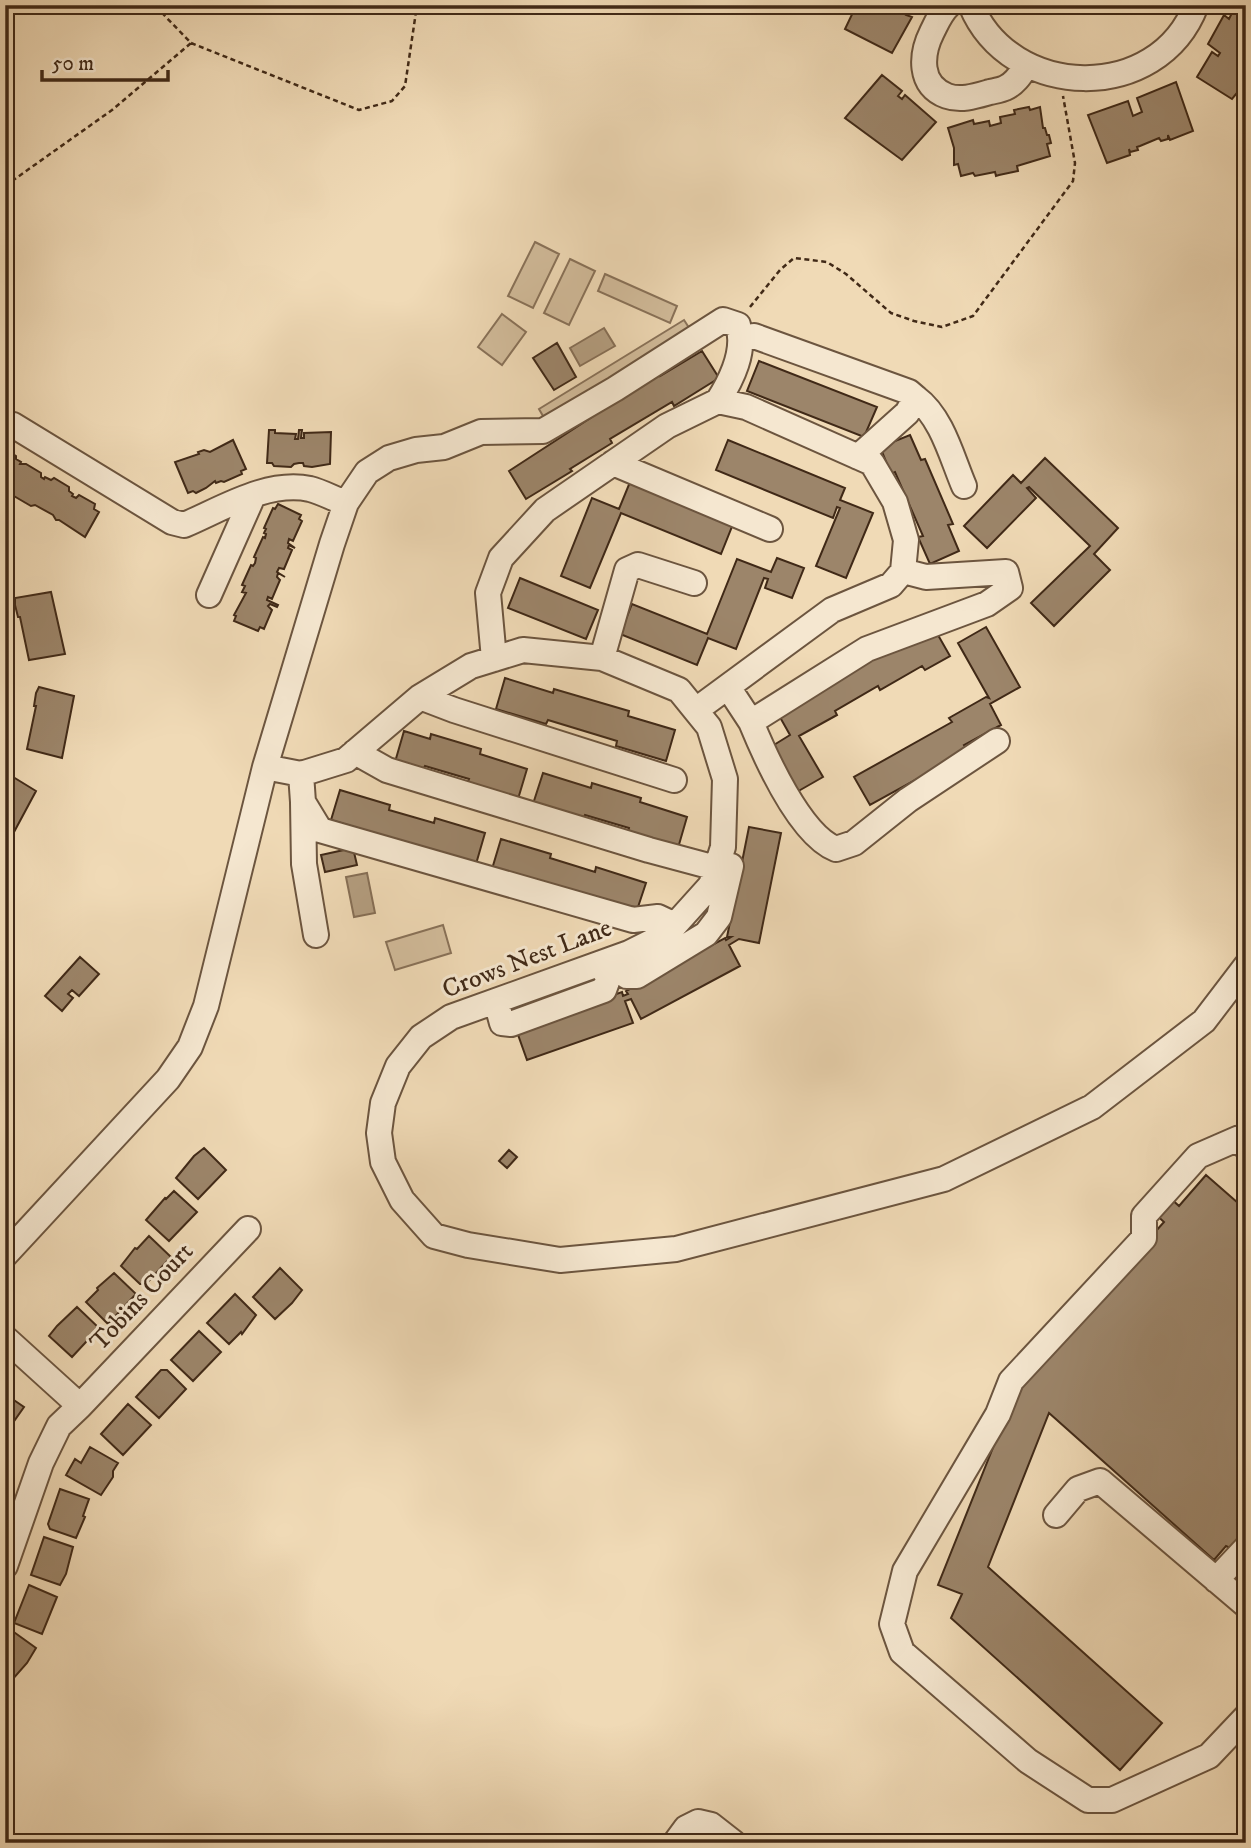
<svg xmlns="http://www.w3.org/2000/svg" width="1251" height="1848" font-family="'IM FELL DW Pica',serif">
	<rect width="100%" height="100%" fill="#f0dab6"/>
	<filter id="stains"><feTurbulence type="fractalNoise" baseFrequency=".00286" numOctaves="4"/><feColorMatrix values="0 0 0 0 .2 0 0 0 0 .09 0 0 0 0 .02 0 0 0 .5 -.17"/></filter>
	<radialGradient id="worn" r=".72"><stop offset=".6" stop-color="#630" stop-opacity="0"/><stop offset="1" stop-color="#630" stop-opacity=".3"/></radialGradient>
	<!-- green -->
	<path fill="#d2bc9b" stroke="#897259" stroke-width="2" d="M535,242L559,254L533,308L508,296Z
		M570,259L595,271L569,325L544,313Z
		M605,274L677,306L670,323L598,291Z
		M502,314L526,332L502,365L478,347Z
		M684,320L693,334L547,423L539,409Z
		M443,925L451,953L395,970L386,942Z"/>
	<!-- water -->
	<path fill="#b49e80" stroke="#866f56" stroke-width="2" d="M604,328L615,346L580,366L570,348Z
		M367,873L375,913L354,917L346,877Z"/>
	<!-- building -->
	<path fill="#9c856a" stroke="#402917" stroke-width="2" d="M859,5H902L909,9L906,15L912,17L892,53L845,29L856,6L858,8Z
		M1231,5H1246V72L1244,73L1246,82L1232,99L1197,77L1212,52L1218,56L1220,53L1208,44L1224,15L1229,19L1231,15L1227,12Z
		M882,75L902,91L898,96L902,99L905,95L936,122L902,160L845,118Z
		M1176,82L1193,131L1170,140L1168,135V139L1161,141L1159,138L1140,146L1137,147L1138,150L1130,152L1129,149L1130,155L1107,163L1088,115L1128,101L1133,116L1142,112L1137,98Z
		M1029,107L1030,110L1040,107L1043,128H1045L1047,135H1049L1051,143L1047,144L1050,156L1017,166L1018,171L999,175L996,176L995,172L975,176L973,173L961,176L958,164L954,165V148L948,128L973,120L974,124L989,121L990,126L1001,123L1000,117L1015,114L1014,110Z
		M557,343L576,377L554,390L533,358Z
		M702,351L719,378L674,406L672,402L610,439L612,443L570,469L572,471L526,499L509,471L592,417L590,413L658,372L660,376Z
		M759,361L877,407L864,437L747,391Z
		M269,430H275V433L296,434L295,439H298L299,430H302L301,438H304V433L331,432L330,464L312,467L304,466L303,463H299L294,464L291,467L274,466L272,463H267Z
		M910,435L921,460L925,459L953,524L948,525L959,551L930,564L918,537L923,536L895,472L891,474L880,447Z
		M233,440L246,469L241,471L242,474L224,482L221,481L216,483L215,481L206,488L196,493L193,491L188,493L175,462L199,454L198,452L204,450L210,452Z
		M728,440L845,488L840,500L873,513L846,578L816,566L840,508L837,507L833,518L716,470Z
		M5,449L16,456V459L21,462L20,464H26L41,473V477L44,479L45,477L51,480L54,478L69,487V491L73,494L72,496L76,498L79,495L95,504L94,509L99,512L85,537L59,520H56L53,515L35,505L31,506L7,492Z
		M1045,458L1118,528L1094,554L1110,570L1054,626L1031,603L1090,546L1029,487L1027,488L1036,498L987,548L964,526L1013,475L1021,483Z
		M630,482L733,524L721,554L621,513L590,588L561,576L592,498L619,509Z
		M278,504L301,515L299,519L302,521L293,541L289,539L288,543L295,548L289,545L288,548L292,550L284,569L279,568L277,572L285,577L278,573L277,577L280,580L272,599L268,597L267,600L278,605L277,607L270,604L268,606L272,610L264,629L260,627L258,631L234,621L236,616L234,615L246,593L242,592L245,586L242,585L251,565L253,566L255,563L256,558L254,557L263,537L265,538L266,534L264,533L266,529L264,528L273,508L275,509Z
		M777,558L804,568L792,598L765,588L768,579L764,578L736,649L708,638L697,665L620,634L632,604L707,634L737,559L771,572Z
		M520,578L598,610L586,639L508,608Z
		M51,592L65,654L29,660L20,617H18L15,605V598Z
		M986,627L1020,687L990,704L1001,725L964,745L968,751L870,805L854,777L952,722L949,718L986,697L989,698L958,643Z
		M934,628L950,656L925,670L922,666L880,690L878,686L835,711L837,715L799,736L823,777L795,793L769,748L790,735L777,712L907,638Z
		M505,678L553,693L554,689L629,711L628,716L675,730L666,761L616,746L617,741L548,720L546,724L496,709Z
		M39,687L74,696L62,758L27,749L36,706H34L36,693Z
		M404,731L430,739L431,734L481,749L480,754L527,769L518,799L467,784L469,779L425,766L423,770L395,762Z
		M5,772L36,791L6,847H5Z
		M543,773L591,788L592,783L641,798L640,802L687,817L678,848L628,833L629,828L585,815L583,819L533,804Z
		M340,790L390,805L389,810L434,823L435,818L485,833L476,864L331,820Z
		M749,827L781,833L759,943L739,939L729,945L740,966L641,1019L631,999L625,1001L633,1023L527,1060L516,1029L622,992L623,996L628,994L626,991L725,938L726,940L731,937H727Z
		M501,839L551,854L550,858L595,872L596,867L646,883L636,913L492,869Z
		M353,848L357,865L325,872L321,855Z
		M80,957L99,974L79,996L72,990L68,994L73,998L62,1011L45,996Z
		M204,1148L226,1170L198,1199L176,1178L194,1156Z
		M509,1150L517,1157L507,1168L499,1161Z
		M1206,1175L1246,1210V1530L1230,1548L1226,1546L1214,1560L1049,1413L988,1567L1162,1723L1120,1770L951,1618L962,1594L938,1585L1018,1385L1164,1222L1153,1212L1168,1196L1179,1206Z
		M174,1191L197,1212L169,1241L146,1220L165,1198L166,1199Z
		M149,1236L171,1257L146,1284H140L121,1266L135,1248L137,1249Z
		M280,1268L302,1290L292,1303L275,1319L253,1297Z
		M114,1273L136,1294L108,1324L86,1302L98,1290L97,1288Z
		M235,1294L256,1315L242,1334L241,1332L229,1344L207,1323Z
		M77,1307L99,1328L72,1357L49,1336L57,1326Z
		M199,1331L221,1352L193,1381L171,1360Z
		M161,1370H167L186,1389L159,1418L136,1397Z
		M5,1394L24,1407L5,1434Z
		M128,1404L151,1425L123,1455L101,1434Z
		M90,1447L118,1463L113,1471V1477L101,1495L66,1475L75,1459L81,1463Z
		M60,1489L89,1499L83,1516L85,1517L76,1538L50,1529L48,1524Z
		M44,1537L73,1547L66,1574L60,1585L31,1575Z
		M29,1585L57,1597L42,1634L14,1623Z
		M11,1630L36,1648L27,1663L12,1680L5,1675V1638Z"/>
	<g fill="none" stroke-linecap="round" stroke-linejoin="round">
		<!-- minor casing -->
		<g stroke="#6c553f" stroke-width="28">
			<path id="minor" d="M949,5C941,12 937,22 932,32C921,54 918,85 947,96C961,101 976,96 990,92C994,91 1001,90 1005,88C1015,84 1021,74 1027,65
				M971,5C1010,100 1158,105 1196,5
				M742,339L754,336L909,392L916,398L907,413L858,457
				M916,398C942,417 952,458 964,486
				M5,424L13,425L172,522L184,525C222,509 267,480 310,489C322,492 334,499 346,503
				M613,463L770,529
				M209,595L253,496
				M602,658L627,570L638,565L694,583
				M494,659L488,593L501,558L545,510L667,426L718,401L746,407L872,463L895,502L906,540L903,571L891,585L832,610L696,710
				M728,687L751,722L867,649L987,604L1010,588L1006,572L926,577L903,571
				M420,697L454,710L674,780
				M751,722C765,756 800,835 836,849L854,843L908,800L997,741
				M355,752L387,770L649,850L716,868
				M265,767L301,774L346,760L420,697L471,666L523,650L602,658L679,690L709,727L725,779L723,847L711,885L675,925L665,935L629,953L451,1017L421,1037L398,1066L383,1103L379,1133L383,1162L402,1200L434,1236L468,1245L560,1260L676,1249L944,1179L1092,1107L1204,1021L1246,966
				M301,774L303,802L320,830L633,920L658,917L675,925
				M303,803L304,864L316,935
				M619,957L627,976H637L706,934L719,917L731,866
				M496,1001L502,1023L511,1024L604,990L608,979L602,963
				M1246,1147L1237,1139L1198,1156L1144,1216V1238L1011,1381L998,1414L905,1571L892,1624L902,1652L1028,1761L1088,1800H1112L1209,1756L1246,1717
				M5,1255L168,1079L190,1047L206,1006L265,767L332,544L346,503L367,472L389,458L416,450L444,447L481,432L543,431L615,389L723,320L738,325C746,351 732,379 718,401
				M5,1338L80,1406L248,1229
				M1056,1515L1078,1489L1100,1481L1246,1605
				M5,1566L41,1463L59,1426L80,1406
				M1216,1580L1246,1548
				M675,1843L686,1828L698,1822L711,1825L734,1843"/>
		</g>
		<!-- path -->
		<path stroke="#402917" stroke-width="2.5" stroke-dasharray="5 3.5" stroke-linecap="butt" d="M191,43L359,110L392,101L405,86L417,5
			M5,186L112,110L191,43L164,15L160,5
			M750,307L780,270L794,258L827,262L846,274L891,313L914,321L942,327L973,316L1073,181L1075,163L1063,96"/>
		<!-- minor -->
		<use href="#minor" stroke="#f5e7d0" stroke-width="24"/>
	</g>
	<g text-anchor="middle" dominant-baseline="central" stroke-width="6" stroke-linejoin="round" paint-order="stroke">
		<!-- street labels -->
		<g font-size="26" fill="#402917" stroke="#f5e7d0">
			<text transform="translate(527 959) rotate(-21)">Crows Nest Lane</text>
			<text transform="translate(142 1297) rotate(-47)">Tobins Court</text>
		</g>
	</g>
	<!-- margin -->
	<rect width="1251" height="1848" fill="none" stroke="#f0dab6" stroke-width="28"/>
	<rect x="7" y="7" width="1237" height="1834" fill="none" stroke="#402917" stroke-width="3.5"/>
	<rect x="14" y="14" width="1223" height="1820" fill="none" stroke="#402917" stroke-width="2"/>
	<!-- scale -->
	<path d="M42 70v10h126v-10" fill="none" stroke="#402917" stroke-width="3.5"/>
	<text x="52" y="70" font-size="21" fill="#402917" stroke="#f5e7d0" stroke-width="5" paint-order="stroke">50 m</text>
	<rect width="100%" height="100%" filter="url(#stains)"/>
	<rect width="100%" height="100%" fill="url(#worn)"/>
</svg>
